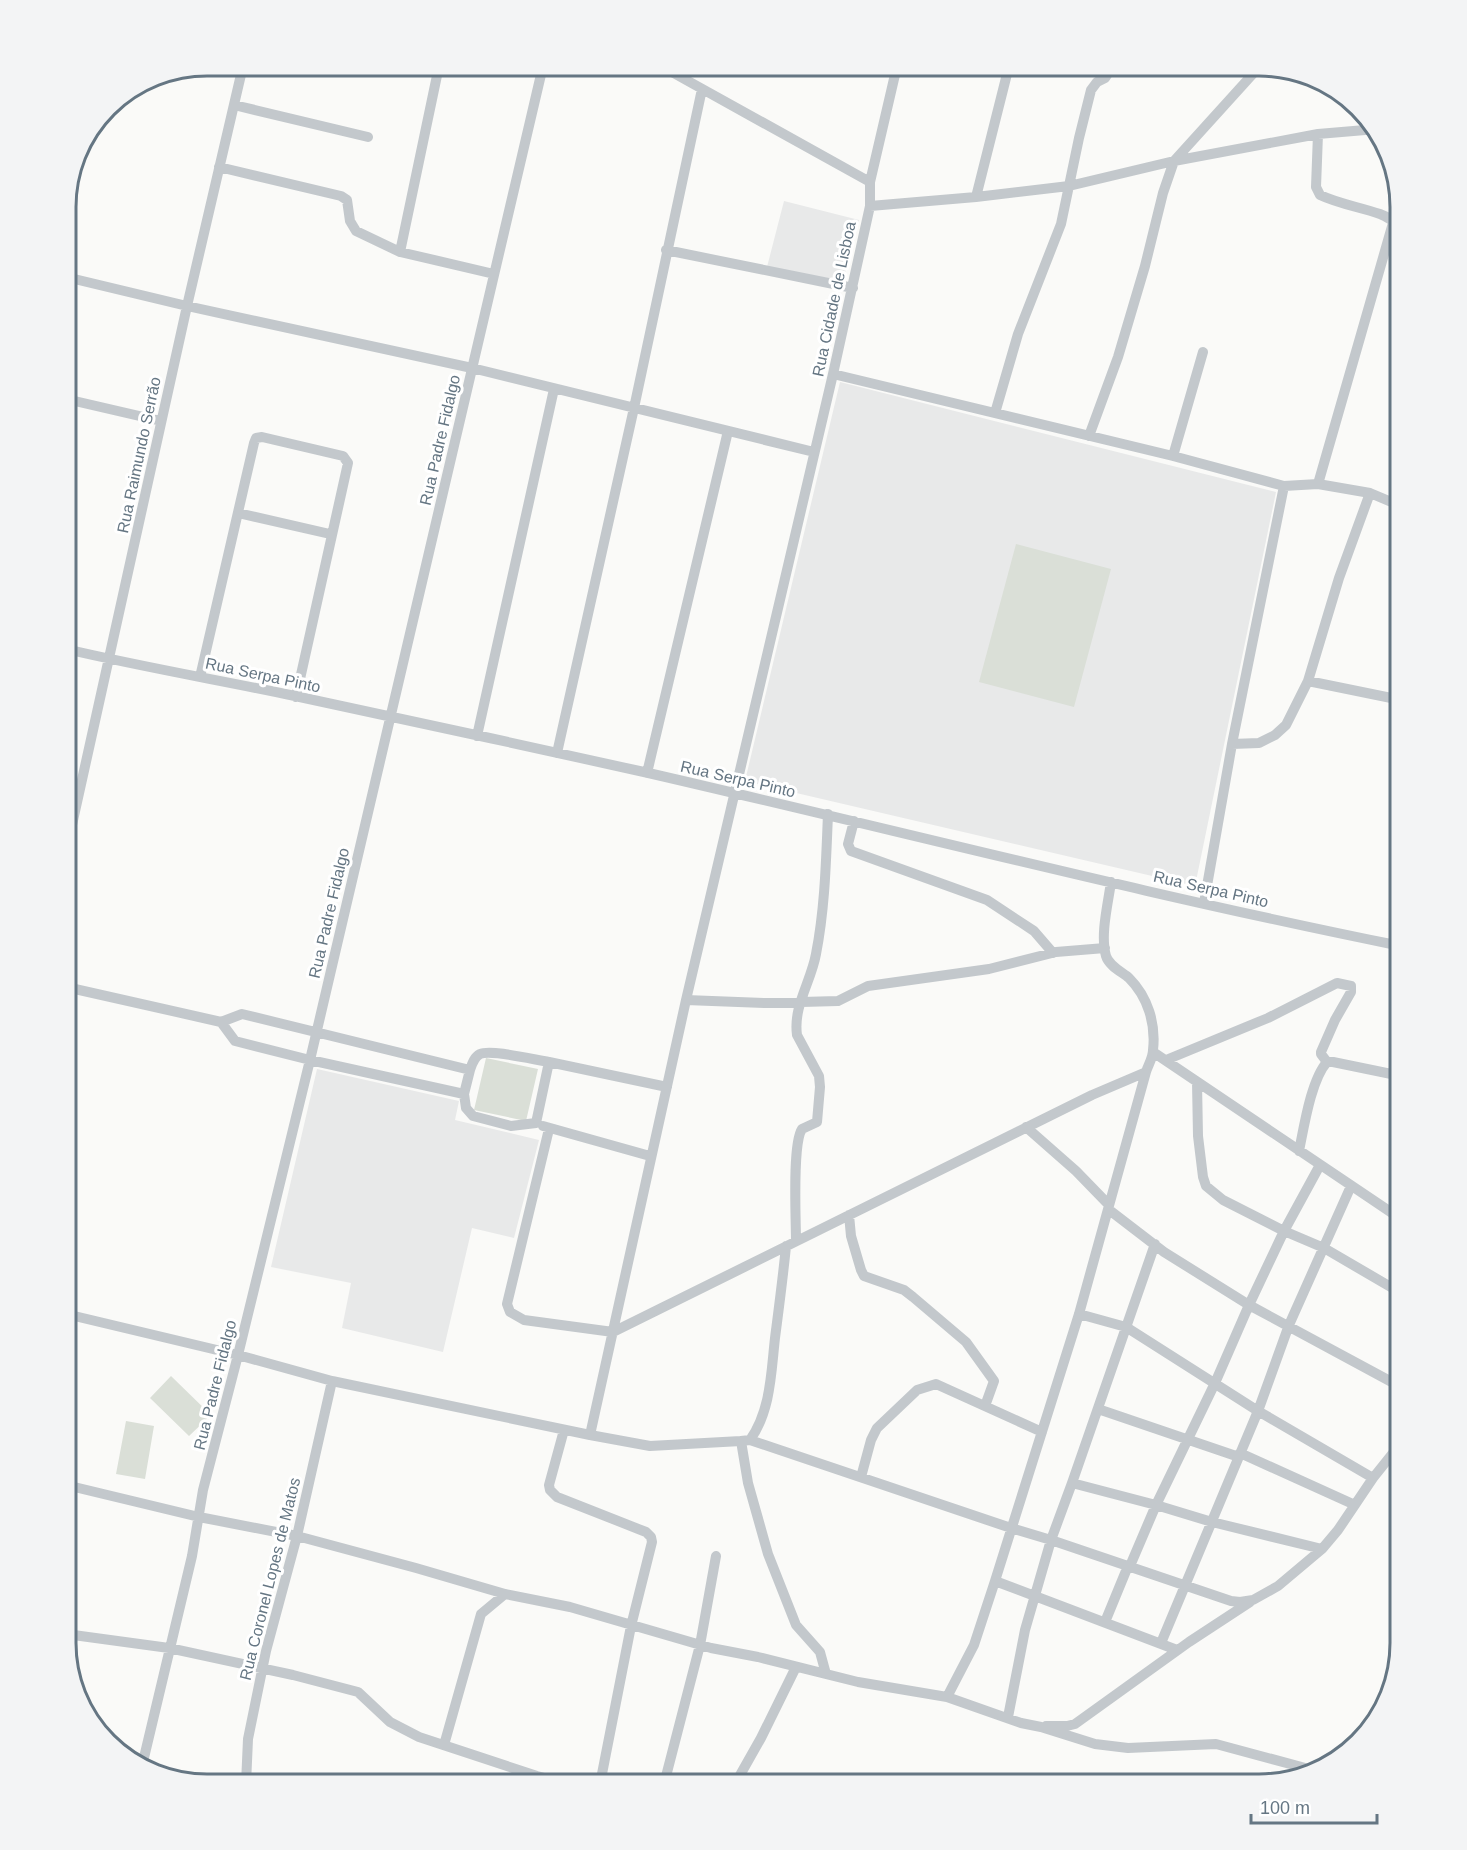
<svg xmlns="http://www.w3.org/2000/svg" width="1467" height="1850" font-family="Helvetica,sans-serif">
	<rect width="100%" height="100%" fill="#fafaf8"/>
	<!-- built -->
	<path fill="#e8e9e9" d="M784,201L859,220L843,281L767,267Z
		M840,382L1276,492L1195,886L745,781Z
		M317,1069L459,1101L455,1120L539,1140L514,1238L472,1228L443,1352L342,1328L351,1283L271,1267Z"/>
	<!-- green -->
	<path fill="#dadfd7" d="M1016,544L1111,569L1074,707L979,682Z
		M486,1058L538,1069L526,1121L474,1110Z
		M171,1376L211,1415L189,1436L150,1398Z
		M126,1421L154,1426L145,1479L116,1474Z"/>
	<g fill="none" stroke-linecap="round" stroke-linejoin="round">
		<!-- minor -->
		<path stroke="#c3c8cc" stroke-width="10" d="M661,66L870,182
			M234,105L368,137
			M1318,134L1316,187L1320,195C1339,204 1360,207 1380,214C1389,217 1392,222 1401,225
			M219,167L341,196L347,200L350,221L356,231L400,252L494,274
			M976,197L1009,66
			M870,206V182L897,66
			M666,250L853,288
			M400,252L439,66
			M66,277L187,306L472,368L814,452
			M833,374L1173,456L1284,486L1318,484L1370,493L1401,506
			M66,399L161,421
			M995,413L1018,334L1061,224L1079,138L1091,90L1097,82L1105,78L1113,66
			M1089,436L1118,357L1145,266L1163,193L1174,161L1260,66
			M1173,456L1203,352
			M1318,484L1393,223
			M238,513L330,534
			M66,649C142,667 219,680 295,696C411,721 528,746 644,772C896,830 1147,895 1401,946
			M200,677L254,443L256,438L262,437L343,456L348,463L296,697
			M1308,681L1401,700
			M477,736L554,389
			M1232,744L1259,743L1275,735L1286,725L1308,681L1339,578L1370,493
			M557,753L634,408L702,89
			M647,773L728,431
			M854,821L848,844L851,851L987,900L1034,931L1053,953
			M66,852L187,306L243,66
			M1204,903L1232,744L1284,486
			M66,987L221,1022
			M686,1000L765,1003L838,1001L868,986L989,969L1056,952L1105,948
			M242,1014L470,1070C472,1064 474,1057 480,1054C491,1049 535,1060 549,1062L536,1123L511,1126L473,1116L466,1108L464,1094L310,1060L235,1041L221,1022Z
			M1153,1052L1401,1219
			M1166,1060L1268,1018L1337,983L1351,986V992L1335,1020L1321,1052V1054L1327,1062
			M549,1062L667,1087
			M1327,1062H1333L1401,1076
			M1197,1082L1198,1136L1203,1177L1206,1186L1223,1200L1284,1231L1324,1248L1401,1293
			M464,1094L470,1070
			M543,1126L650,1156
			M1026,1127L1076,1171L1109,1205
			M549,1129L507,1304L510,1312L524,1320L613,1332L1092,1095L1146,1072
			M1299,1151C1304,1127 1311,1080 1327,1062
			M1108,1209L1164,1252L1249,1305L1401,1387
			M849,1215L851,1236L861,1270L864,1276L904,1290L913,1297L966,1342L994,1381L985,1406
			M796,1241C796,1220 792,1144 802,1129L817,1122L820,1087L819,1076L797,1035C793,1006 811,982 816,954C825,908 826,861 828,814
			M66,1314L238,1355L332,1381L590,1435L650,1446L741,1441L750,1440C771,1410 771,1373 775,1338C779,1307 783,1277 786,1246
			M1079,1314L1126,1327L1258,1411L1373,1478
			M1098,1409L1239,1457
			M564,1430L549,1485L550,1490L557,1497L646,1532L651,1537L652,1542L631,1626L600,1784
			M590,1435L686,1000L833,374L870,206L976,197L1069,186L1174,161L1318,134L1377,129
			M750,1440L1011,1528L1051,1540L1231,1601L1240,1602L1253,1600L1278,1586L1322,1549L1338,1530L1373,1478L1401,1443
			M741,1441L748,1483L768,1554L796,1625L820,1652L826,1674
			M1240,1453L1355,1505
			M861,1477L871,1440L877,1428L917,1390L936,1384L1042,1432
			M1072,1483L1156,1505L1212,1522L1322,1549
			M66,1485L199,1517L297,1536L416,1568L505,1594
			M1130,1566L1156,1505L1215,1383L1249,1305L1284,1231L1320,1165
			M995,1581L1177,1650
			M1105,1622L1128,1566
			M66,1634L169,1648L293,1675L358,1692L390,1722L419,1737L537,1776L566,1784
			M1161,1643L1258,1411L1289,1325L1351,1186
			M947,1697L974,1645L995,1581L1079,1314L1146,1072C1148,1065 1153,1058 1153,1050C1156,1024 1148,997 1129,978C1122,972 1109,966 1106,956C1100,935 1108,904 1111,882
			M1008,1717L1025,1630L1051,1540L1072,1483L1155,1244
			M1046,1726H1067L1075,1724L1189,1642L1250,1602
			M444,1745L481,1614L505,1594L570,1607L711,1648L758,1657L858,1682L947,1697L1021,1723L1041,1727L1095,1744L1128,1748L1216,1744L1309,1769L1322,1765
			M142,1766L192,1556L203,1490L238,1355L310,1060L543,66
			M246,1784L248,1739L266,1651L297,1536L332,1381
			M664,1784L700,1645L716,1556
			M735,1784L761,1738L796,1667"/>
	</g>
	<g text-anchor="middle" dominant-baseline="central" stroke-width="6" stroke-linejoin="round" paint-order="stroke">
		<!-- street labels -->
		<g font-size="16" fill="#657683" stroke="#fff">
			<text transform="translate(834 299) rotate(-78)">Rua Cidade de Lisboa</text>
			<text transform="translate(440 440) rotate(-77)">Rua Padre Fidalgo</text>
			<text transform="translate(139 455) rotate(-78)">Rua Raimundo Serrão</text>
			<text transform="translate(263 675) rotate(12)">Rua Serpa Pinto</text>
			<text transform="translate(738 779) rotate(13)">Rua Serpa Pinto</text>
			<text transform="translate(1211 889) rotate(13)">Rua Serpa Pinto</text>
			<text transform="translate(329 913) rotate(-77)">Rua Padre Fidalgo</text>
			<text transform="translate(215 1385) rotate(-76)">Rua Padre Fidalgo</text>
			<text transform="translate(270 1579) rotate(-76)">Rua Coronel Lopes de Matos</text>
		</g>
	</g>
	<!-- crop -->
	<path d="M0 0H1467V1850H0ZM207 76H1259A131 131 0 0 1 1390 207V1643A131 131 0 0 1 1259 1774H207A131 131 0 0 1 76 1643V207A131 131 0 0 1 207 76Z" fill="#f3f4f5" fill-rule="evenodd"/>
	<path fill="none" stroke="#657683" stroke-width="3" d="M207 76H1259A131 131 0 0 1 1390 207V1643A131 131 0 0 1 1259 1774H207A131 131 0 0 1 76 1643V207A131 131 0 0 1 207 76Z"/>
	<!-- scale -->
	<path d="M1251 1814v9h126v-9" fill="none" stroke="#657683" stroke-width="3"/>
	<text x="1260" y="1814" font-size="18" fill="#657683" stroke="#ffffff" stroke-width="4.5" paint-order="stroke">100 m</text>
</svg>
